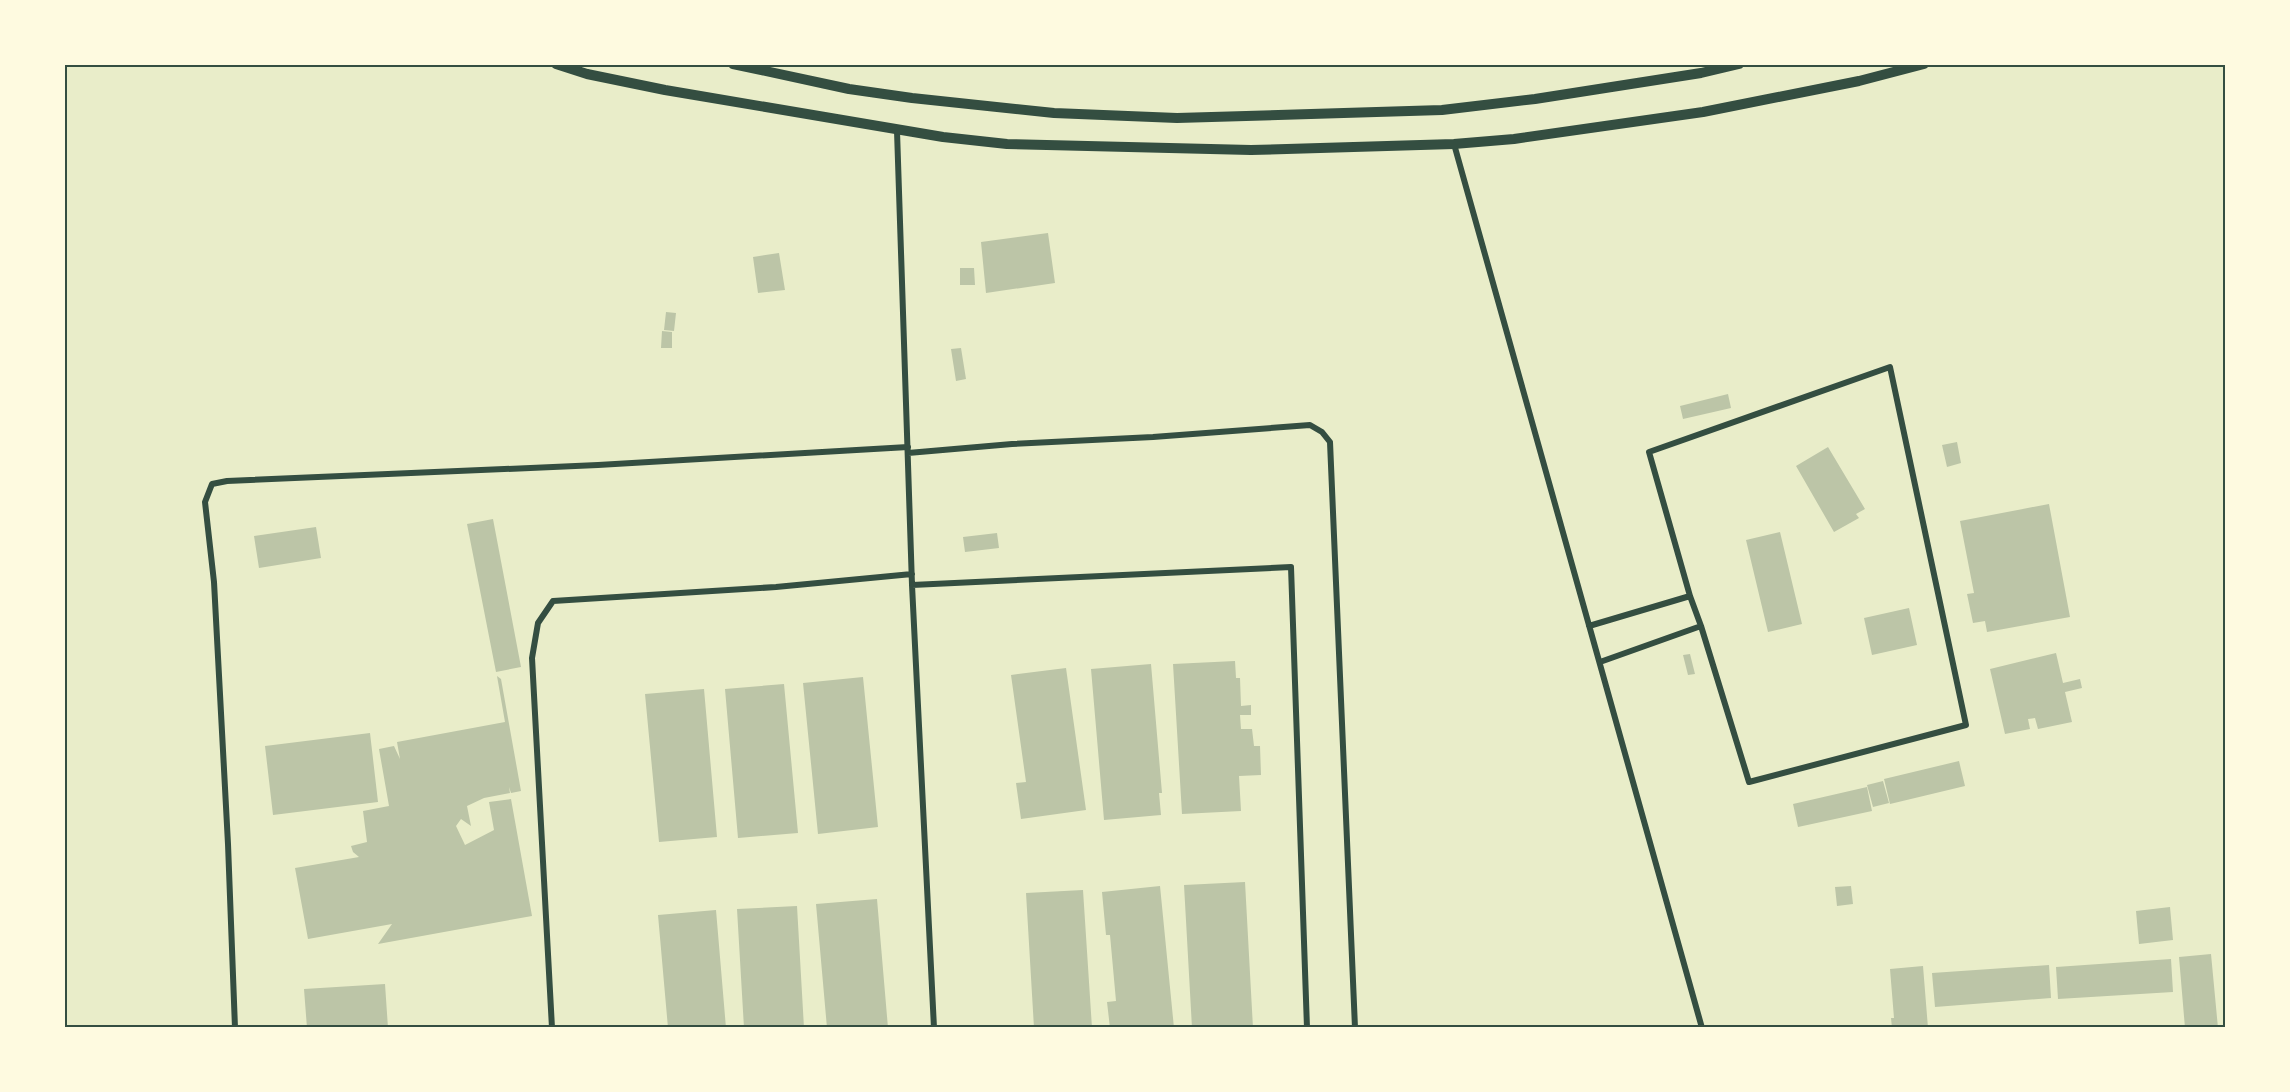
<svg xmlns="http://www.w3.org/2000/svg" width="2290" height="1092" font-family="'PT Serif',serif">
	<rect width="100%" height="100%" fill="#e9edc9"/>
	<!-- building -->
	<path fill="#bcc5a7" d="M1048,233L1055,283L986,293L981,242Z
		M779,253L785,290L758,293L753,257Z
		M960,268H974L975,285H960Z
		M666,312L676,313L674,331L664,330Z
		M662,331L672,332V348H661Z
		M961,348L966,379L956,381L951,349Z
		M1728,394L1731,408L1683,419L1680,406Z
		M1957,442L1961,463L1947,467L1942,445Z
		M1828,447L1865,509L1856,514L1859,518L1834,532L1796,466Z
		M2049,504L2070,617L1987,632L1985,621L1973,623L1967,594L1974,593L1960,521Z
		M493,519L521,667L496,672L467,524Z
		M316,527L321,558L259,568L254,536Z
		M1780,532L1802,624L1768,632L1746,540Z
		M997,533L999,548L965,552L963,537Z
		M1909,608L1917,645L1872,655L1864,618Z
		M2056,653L2063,683L2080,679L2082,688L2065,692L2072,722L2038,729L2035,718L2028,719L2030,729L2005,734L1990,669Z
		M1690,654L1695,674L1688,675L1683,655Z
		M1235,661L1236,678H1240L1241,706L1251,705V715H1240L1241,729H1252L1254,746H1260L1261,775L1239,776L1241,811L1182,814L1173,664Z
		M1151,664L1162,793H1159L1161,815L1104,820L1091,669Z
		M1066,668L1086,810L1021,819L1016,783L1026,782L1011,675Z
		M497,676L501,679L521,791L511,793L509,787L510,793L484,798L467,806L471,826L461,819L456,826L465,845L494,830L489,802L511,799L532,916L378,944L392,924L308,939L295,868L359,857L353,852L351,846L367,842L363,811L389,806L379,749L394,746L400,759L397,742L505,722Z
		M863,677L878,827L818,834L803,683Z
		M784,684L798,833L738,838L725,689Z
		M704,689L717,837L659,842L645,694Z
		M370,733L378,802L273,815L265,746Z
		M1959,761L1965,786L1890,804L1884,779Z
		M1883,781L1889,803L1873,807L1867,785Z
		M1867,787L1872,811L1798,827L1793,804Z
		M1245,882L1253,1028H1192L1184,885Z
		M1160,886L1174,1028H1110L1107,1002L1116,1001L1110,935H1106L1102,892Z
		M1851,886L1853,904L1837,906L1835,887Z
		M1083,890L1092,1028H1034L1026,893Z
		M877,899L888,1028H827L816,904Z
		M797,906L804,1028H744L737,909Z
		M2170,907L2173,940L2139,944L2136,911Z
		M716,910L726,1028H668L658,915Z
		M2211,954L2218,1028H2185L2179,957Z
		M2171,959L2173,992L2058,999L2056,967Z
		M2049,965L2051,998L1935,1007L1932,973Z
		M1923,966L1928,1028H1892L1891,1018H1894L1890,969Z
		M385,984L388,1028H307L304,989Z"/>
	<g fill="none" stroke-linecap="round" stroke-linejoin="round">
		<!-- minor -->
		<path stroke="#344e41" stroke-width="6" d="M1358,64H1359
			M897,131L912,585L934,1028
			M1454,144L1702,1028
			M1890,367L1966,725L1749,782L1701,626L1690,596L1649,452Z
			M908,453L1012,444L1153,437L1310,425L1322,432L1330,442L1355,1028
			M912,585L1291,567L1307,1028
			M1589,626L1690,596
			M1600,662L1701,626
			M235,1028L228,844L214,582L205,502L212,484L227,481L598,465L908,447
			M552,1028L532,658L538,623L553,601L776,587L912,574"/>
		<!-- tertiary -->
		<path stroke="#344e41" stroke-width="10" d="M556,64L587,74L665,90L943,137L1007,144L1251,150L1454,144L1514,139L1703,112L1859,81L1924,64
			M733,64L849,89L912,98L1054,113L1177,118L1442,110L1535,99L1701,73L1739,64"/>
	</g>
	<!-- border -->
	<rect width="2290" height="1092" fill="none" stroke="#fefae0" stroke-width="132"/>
	<rect x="66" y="66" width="2158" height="960" fill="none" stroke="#344e41" stroke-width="2"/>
</svg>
